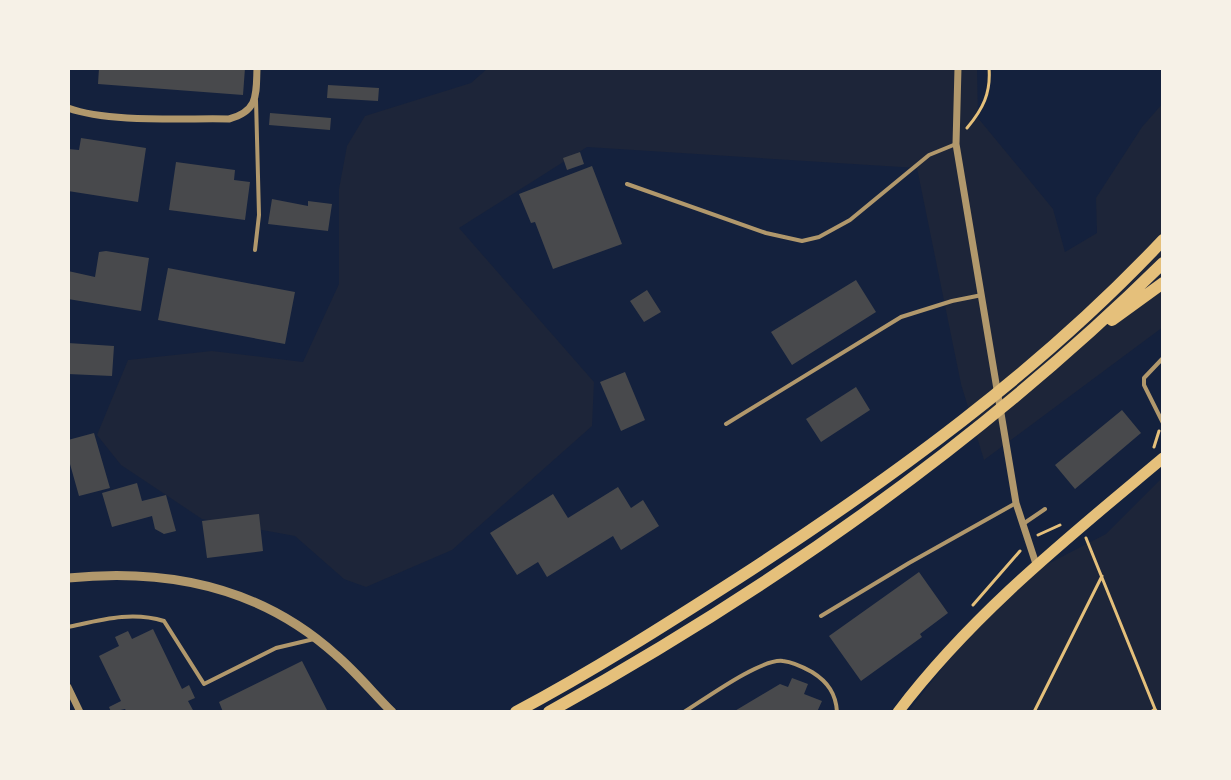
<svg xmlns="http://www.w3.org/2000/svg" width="1231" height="780" font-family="Mulish,sans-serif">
	<rect width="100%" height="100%" fill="#14213d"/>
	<!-- green -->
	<path fill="#1d2539" d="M488,68H977L978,118L1053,209L1065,252L1097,233L1096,198L1142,127L1163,103V327L984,460L961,384L917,168L587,147L459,228L594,382L592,426L452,550L366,587L344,579L295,536L202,519L121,465L97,435L128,360L212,351L303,362L339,284V189L347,146L365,116L471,83Z
		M1163,477V712H908L1007,585L1106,534Z"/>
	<!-- building -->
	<path fill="#48494c" d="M99,68H245L243,95L98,84Z
		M328,85L379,88L378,101L327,98Z
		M270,113L331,118L330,130L269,125Z
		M81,138L146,148L138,202L68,191V149L79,150Z
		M580,152L584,164L567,170L563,158Z
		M176,162L235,170L234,180L250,182L245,220L169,210Z
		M592,166L622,244L553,269L535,222L531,223L519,194Z
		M272,199L308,206V201L332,204L328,231L268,224Z
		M106,251L149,258L141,311L68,299V271L95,277L99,252Z
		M168,268L295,292L285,344L158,320Z
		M856,280L876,312L792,365L771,332Z
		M647,290L661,312L644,322L630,301Z
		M68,343L114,346L112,376L68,374Z
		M625,372L645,420L621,431L600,382Z
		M856,387L870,410L821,442L806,419Z
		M1122,410L1141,433L1075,489L1055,465Z
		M94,433L110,488L79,496L68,457V440Z
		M137,483L142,501L166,495L176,531L164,534L155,529L152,516L112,527L102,493Z
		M618,487L631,508L643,500L659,526L621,550L613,536L547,577L538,562L517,575L490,533L553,494L568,518Z
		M259,514L263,551L207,558L202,521Z
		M919,572L948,613L920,634L922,637L861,681L829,636Z
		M153,629L182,689L189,685L195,698L188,701L194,712H127L125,709L111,712L109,707L121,701L99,656L119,646L115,637L128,631L132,639Z
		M302,661L328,712H223L219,702Z
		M792,678L808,684L804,694L822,701L817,712H733L780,684L788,687Z"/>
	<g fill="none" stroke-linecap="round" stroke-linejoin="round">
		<!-- path -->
		<path stroke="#e5c07b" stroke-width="3" d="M967,128C983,109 991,93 989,68
			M1154,447L1159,431
			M1038,535L1060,525
			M1086,538L1155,709
			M973,605L1020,551
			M1034,712L1102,576
			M1151,712L1155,709L1157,712"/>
		<!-- service -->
		<path stroke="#b1986c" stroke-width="4" d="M627,184L766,233L802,241L819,237L850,220L929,155L956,144
			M255,250L259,215L256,100
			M1163,358L1144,378V385L1163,423
			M726,424L901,317L952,301L982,295
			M1023,524L1045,509
			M821,616L909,563L1016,503
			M68,627C101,620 131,611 164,621L204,684L276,648L314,639
			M684,712C705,699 761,658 783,661C793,662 803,667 812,672C828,682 836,694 837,712"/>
		<!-- minor -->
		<path stroke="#b1986c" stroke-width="7" d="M958,68L956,144L1016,503L1036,564
			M68,108C109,123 184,118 229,119C259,111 256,94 257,68
			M68,687L80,712"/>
		<!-- tertiary -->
		<path stroke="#b1986c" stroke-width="9" d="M68,578C166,568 261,587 336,655C356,672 373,693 392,712"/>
		<!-- secondary -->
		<path stroke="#e5c07b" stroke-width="11" d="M898,712C973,613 1069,537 1163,458"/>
		<!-- trunk -->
		<path stroke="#e5c07b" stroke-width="12" d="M1112,320L1163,283
			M516,712C593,671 667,624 740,577C891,479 1039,372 1163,240
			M549,712C771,589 982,441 1163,263"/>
	</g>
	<!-- border -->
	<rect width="1231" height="780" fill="none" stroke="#f6f1e7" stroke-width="140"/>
</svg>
